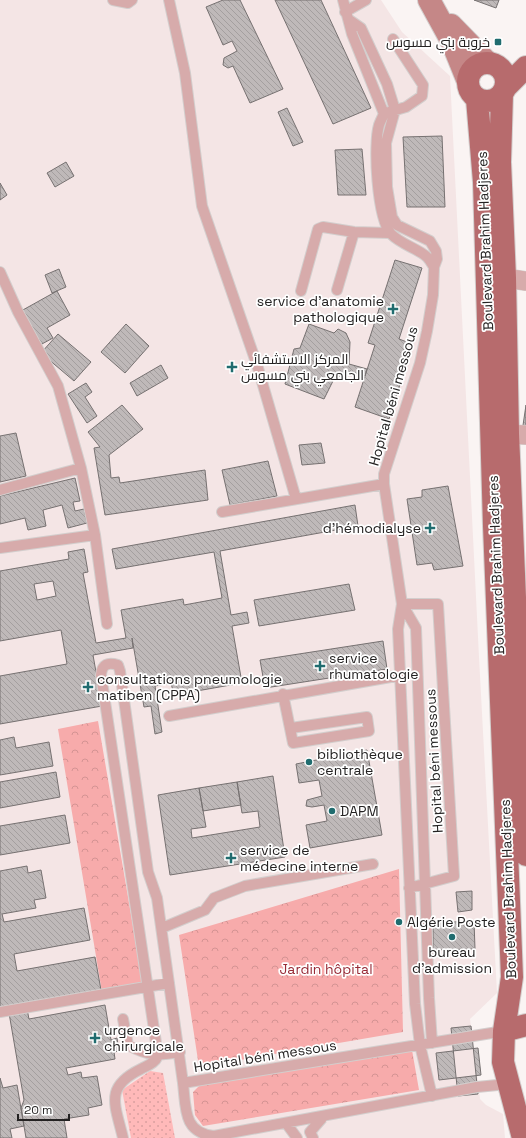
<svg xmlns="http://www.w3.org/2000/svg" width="526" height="1138" font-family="'Space Grotesk',Cairo,sans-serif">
	<defs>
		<pattern id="forest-crowns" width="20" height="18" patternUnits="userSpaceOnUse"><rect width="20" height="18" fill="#f7abab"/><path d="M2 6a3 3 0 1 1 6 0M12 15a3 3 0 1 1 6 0" fill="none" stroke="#d49393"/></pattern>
		<pattern id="garden-dots" width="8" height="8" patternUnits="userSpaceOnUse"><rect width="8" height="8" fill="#ffb9b9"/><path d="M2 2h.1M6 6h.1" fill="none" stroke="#da9f9f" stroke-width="1.8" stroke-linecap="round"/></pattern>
		<pattern id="building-back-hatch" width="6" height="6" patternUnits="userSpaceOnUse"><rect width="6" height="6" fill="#bfb9b9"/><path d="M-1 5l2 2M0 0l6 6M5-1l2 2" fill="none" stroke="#a49f9f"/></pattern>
	</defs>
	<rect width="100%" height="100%" fill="#faf4f3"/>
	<!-- built -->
	<path fill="#f4e5e5" d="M0,0H381L402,32L450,76L479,657L497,993L470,1019L480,1099L486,1105L503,1114L505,1138H0Z"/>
	<!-- forest -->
	<path fill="url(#forest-crowns)" d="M98,721L143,985L102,992L58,729Z
		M399,869L403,1032L199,1067L179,935Z
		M412,1050L419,1090L203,1126L195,1115L193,1092L200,1085Z"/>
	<!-- garden -->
	<path fill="url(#garden-dots)" d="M150,1071L163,1073L175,1138H131L122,1090Z"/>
	<!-- building -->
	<path fill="url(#building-back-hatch)" stroke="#767171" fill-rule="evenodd" d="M223,0H240L283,89L250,103L233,66L228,68L223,65L224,58L237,51L232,41L223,45L206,7Z
		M275,0H321L371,108L333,124Z
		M474,0H499L496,8Z
		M287,108L303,142L293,146L278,112Z
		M442,136L445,207H407L403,137Z
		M362,149L366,195H338L335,150Z
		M66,162L74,176L55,187L47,173Z
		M0,183L7,195L0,200Z
		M395,260L422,268L399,339L407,342L403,353L409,356L389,419L355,407L375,345L368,343Z
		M59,269L66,287L52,293L45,275Z
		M57,291L70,315L47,328L53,338L40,345L21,311Z
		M126,324L149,346L125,373L101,352Z
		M309,324L334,333L338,329L346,333L350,342L349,364L367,369L365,376L350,371L346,378L336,375L324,399L285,384L294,349L300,348Z
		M58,334L91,362L74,381L41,353Z
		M161,365L168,378L137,396L130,383Z
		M86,383L92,392L85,397L97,416L87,423L68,394Z
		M122,405L143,429L109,455L111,478L119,477L120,483L205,470L208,500L105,515L94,448L100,447L88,432Z
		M526,405V432H522Z
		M16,433L26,476L0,482V436Z
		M321,443L325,463L302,465L299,445Z
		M268,461L277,496L230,505L222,470Z
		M75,478L80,501L73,502L75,511L84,509L87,523L68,528L62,505L43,510L46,526L28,530L25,518L0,524V496Z
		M448,486L463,566L434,570L432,563L417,565L407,499L422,497V490Z
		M355,505L358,526L220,551L231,615L247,612L249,623L232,626L242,683L174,695L171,683L155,686L162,732L155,734L151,706L144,707L132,638L133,648L93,655L102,706L0,724V676L67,664L61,630L0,641V571L69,559L68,552L84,549L88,572L83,573L96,643L126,638L121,610L183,599L184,605L222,598L214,552L116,569L112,549ZM53,581L56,596L37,600L34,584Z
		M349,584L355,610L259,626L254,600Z
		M383,641L387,669L265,688L260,660Z
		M14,737L16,748L49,742L53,766L0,775V740Z
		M367,750L382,835L310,848L306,825L327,821L324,805L312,807L306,806L307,800L322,796L319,780L299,783L296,764Z
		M56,772L60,797L0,808V782Z
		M273,776L285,857L170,875L158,795L199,788L206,827L191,829L192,838L260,827L258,811L242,813L237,782Z
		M237,782L241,805L203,811L199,788Z
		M65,815L70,843L0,855V826Z
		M27,866L28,873L41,870L46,898L34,900L36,908L2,914L4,922L84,908L90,940L14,954L17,971L95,957L101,990L0,1008V871Z
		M472,891V910L458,912L456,892Z
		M474,921L475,949L433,950V923Z
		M105,1005L111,1040L117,1038L119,1051L114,1052L115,1059L66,1068L68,1075L81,1072L82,1078L97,1076L102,1105L88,1108L89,1115L64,1119L67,1138H26L21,1108L24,1100L9,1013L27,1009L29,1019Z
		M471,1026L478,1094L458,1096L451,1028Z
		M478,1048L481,1075L439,1080L436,1053Z
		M0,1078L3,1088L17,1085L24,1126L10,1129L12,1138H0Z"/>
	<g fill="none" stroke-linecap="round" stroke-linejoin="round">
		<!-- service casing -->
		<g stroke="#d3cecd" stroke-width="12">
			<path id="service" d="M113,0L128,3L132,0
				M169,0L185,73L202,206L258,368L296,499
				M343,0L352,34L384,114C382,118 380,122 379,125C373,145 377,218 391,234C402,245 417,248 427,257C430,260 432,264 434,267
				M345,12L366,0
				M348,19L361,28L387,84L395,110L386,143L387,187L392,217L397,225L430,241L436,251L437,259L434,267L433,295L427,331L420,363L384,474V484L402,604L398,629L415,1004L420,1045L432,1096
				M389,112L406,107L422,96L423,85L393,39
				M0,272L18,312L58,386L81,468L95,535L107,624
				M337,290L354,232
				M301,291L318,229L323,227L354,232L390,233
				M0,490L81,468
				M222,512L384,484
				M0,548L95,535
				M402,604L416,628L429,998L432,1043
				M402,604H438L454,876L409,888
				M283,694L293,743L369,731L367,717L291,728
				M169,716L402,675
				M162,928L205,910L214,898L245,886L373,864
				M0,1012L169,983
				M123,1019L128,1045C148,1056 158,1056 180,1052
				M504,1031L183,1083C186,1108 183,1133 214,1136L477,1087L508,1084
				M286,1123L297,1138
				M123,1138C115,1104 104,1087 141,1069C148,1065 154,1064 158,1056L101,675C102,664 108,662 118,665L120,671L148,872L157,898L183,1083
				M313,1138L310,1132L324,1116"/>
		</g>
		<!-- minor casing -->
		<g stroke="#d3cecd" stroke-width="20">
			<path id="minor" d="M505,278L526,281
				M508,434L526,435"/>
		</g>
		<!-- secondary casing -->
		<g stroke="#d3cecd" stroke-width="24">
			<path id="secondary" d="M429,0L452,42L467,79
				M451,25L487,62"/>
		</g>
		<!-- primary casing -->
		<g stroke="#d3cecd" stroke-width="24">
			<path id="primary" d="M468 82a19 19 0 1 1 38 0a19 19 0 1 1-38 0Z
				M505,88L526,67
				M502,94L500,162L505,278L508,434L526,855
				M477,99L484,182L494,526L512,977L504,1031L503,1062L523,1138
				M504,1031L526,1025"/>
		</g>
		<!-- service -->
		<use href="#service" stroke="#d7abab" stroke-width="10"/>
		<!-- minor -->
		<use href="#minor" stroke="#d7abab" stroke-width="19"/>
		<!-- secondary -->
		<use href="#secondary" stroke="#c58787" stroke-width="22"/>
		<!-- primary -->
		<use href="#primary" stroke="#b76b6d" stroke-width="22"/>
	</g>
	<!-- markers -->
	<g fill="#206c6f" stroke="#fff" stroke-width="1.5">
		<rect x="494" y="38" width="8" height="8" rx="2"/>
		<path d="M391 303h4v4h4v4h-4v4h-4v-4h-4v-4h4z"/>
		<path d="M230 361h4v4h4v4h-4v4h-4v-4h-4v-4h4z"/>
		<path d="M428 522h4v4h4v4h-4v4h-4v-4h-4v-4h4z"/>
		<path d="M318 660h4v4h4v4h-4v4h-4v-4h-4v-4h4z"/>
		<path d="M86 681h4v4h4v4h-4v4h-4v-4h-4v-4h4z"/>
		<circle cx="309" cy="762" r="4"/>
		<circle cx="332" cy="811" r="4"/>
		<path d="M229 852h4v4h4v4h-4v4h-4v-4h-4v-4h4z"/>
		<circle cx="399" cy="922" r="4"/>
		<circle cx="452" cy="937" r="4"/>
		<path d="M93 1032h4v4h4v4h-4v4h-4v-4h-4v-4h4z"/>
	</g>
	<g text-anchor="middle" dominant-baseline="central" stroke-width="3.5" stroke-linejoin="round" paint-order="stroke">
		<!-- poi labels -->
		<g font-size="14" fill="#242222" stroke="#fff" text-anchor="start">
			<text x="490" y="42" text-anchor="end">خروبة بني مسوس</text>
			<text x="384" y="301" text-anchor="end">service d'anatomie<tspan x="384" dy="16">pathologique</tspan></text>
			<text x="241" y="359">المركز الاستشفائي<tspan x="241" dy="16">الجامعي بني مسوس</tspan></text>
			<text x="421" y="528" text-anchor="end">d'hémodialyse</text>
			<text x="329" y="658">service<tspan x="329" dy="16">rhumatologie</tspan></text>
			<text x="97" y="679">consultations pneumologie<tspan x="97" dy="16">matiben (CPPA)</tspan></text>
			<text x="317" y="754">bibliothèque<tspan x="317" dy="16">centrale</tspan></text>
			<text x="340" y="811">DAPM</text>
			<text x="240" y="850">service de<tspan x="240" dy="16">médecine interne</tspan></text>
			<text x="407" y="922">Algérie Poste</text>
			<text x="452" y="952" text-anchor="middle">bureau<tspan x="452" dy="16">d'admission</tspan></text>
			<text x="104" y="1030">urgence<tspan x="104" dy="16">chirurgicale</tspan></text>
		</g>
		<!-- street labels -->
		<g font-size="14" fill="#242222" stroke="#fff">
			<text transform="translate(485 241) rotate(-92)">Boulevard Brahim Hadjeres</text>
			<text transform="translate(393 396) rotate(-74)">Hopital béni messous</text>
			<text transform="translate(496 565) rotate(-92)">Boulevard Brahim Hadjeres</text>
			<text transform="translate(434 761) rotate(-93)">Hopital béni messous</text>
			<text transform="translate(508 889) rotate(-92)">Boulevard Brahim Hadjeres</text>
			<text transform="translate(265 1056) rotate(-9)">Hopital béni messous</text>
		</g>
		<!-- park labels -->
		<g font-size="14" fill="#972a36" stroke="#fff">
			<text x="326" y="969">Jardin hôpital</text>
		</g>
	</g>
	<!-- scale -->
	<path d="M18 1114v6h51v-6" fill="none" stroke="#242222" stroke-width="2"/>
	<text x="24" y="1114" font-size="12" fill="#242222" stroke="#ffffff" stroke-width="3" paint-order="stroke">20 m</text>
</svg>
